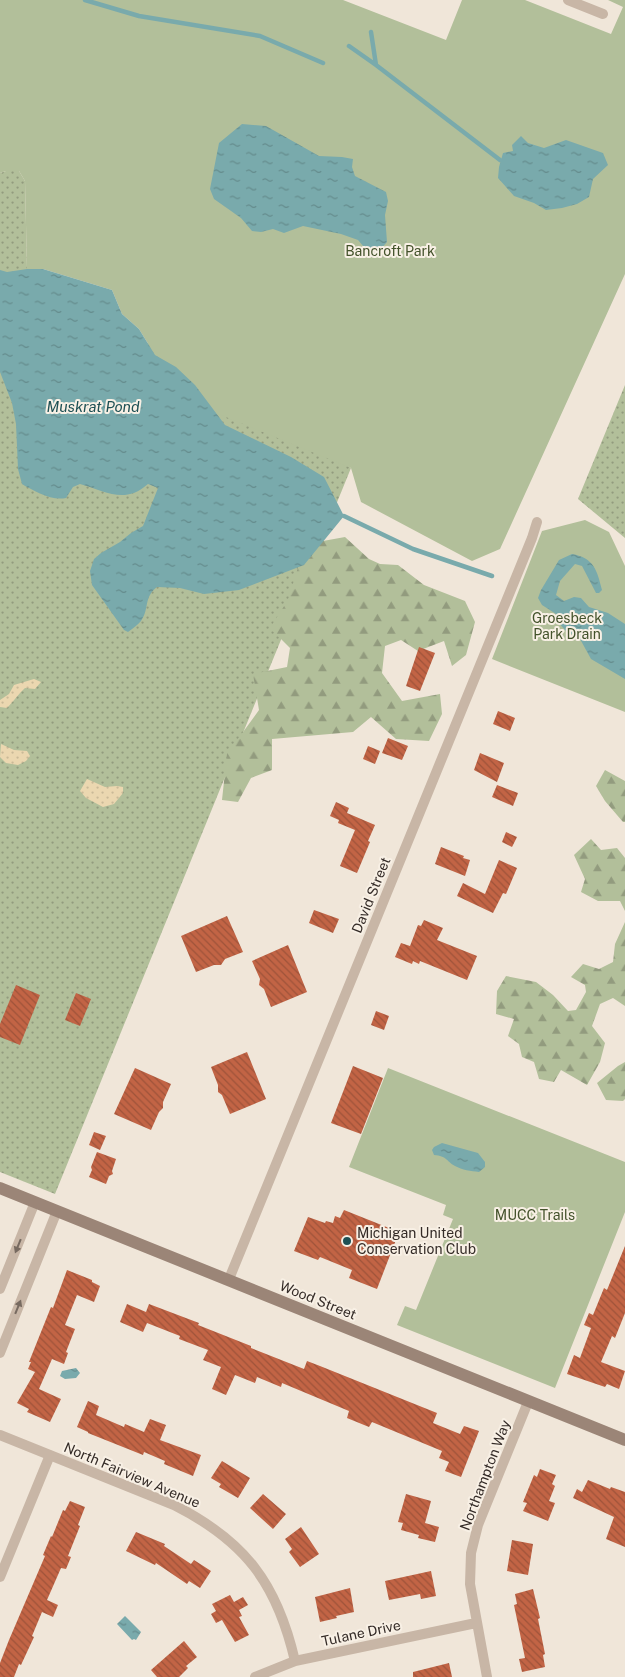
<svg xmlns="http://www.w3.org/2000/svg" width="625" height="1677" font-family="'Public Sans',sans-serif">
	<defs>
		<pattern id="grass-dots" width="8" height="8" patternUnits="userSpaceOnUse" patternTransform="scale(1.25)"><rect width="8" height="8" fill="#b2bf9a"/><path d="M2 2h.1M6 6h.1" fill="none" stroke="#929b7e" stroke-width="1.8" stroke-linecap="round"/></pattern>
		<pattern id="forest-firs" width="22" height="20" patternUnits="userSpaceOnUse" patternTransform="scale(1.25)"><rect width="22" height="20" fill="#b2bf9a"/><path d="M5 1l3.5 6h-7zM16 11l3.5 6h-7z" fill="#929b7e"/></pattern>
		<pattern id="sand-dots" width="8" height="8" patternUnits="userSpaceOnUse" patternTransform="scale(1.25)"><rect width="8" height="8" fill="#ebd7b0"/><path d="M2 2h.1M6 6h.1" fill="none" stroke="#cab997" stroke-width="1.8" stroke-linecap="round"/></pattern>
		<pattern id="water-ripples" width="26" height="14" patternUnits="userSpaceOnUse" patternTransform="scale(1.25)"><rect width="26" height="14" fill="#79aaac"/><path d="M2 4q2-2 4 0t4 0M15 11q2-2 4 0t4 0" fill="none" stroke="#648b8c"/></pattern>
		<pattern id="building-back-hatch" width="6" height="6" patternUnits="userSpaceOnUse" patternTransform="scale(1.25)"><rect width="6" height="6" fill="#c26445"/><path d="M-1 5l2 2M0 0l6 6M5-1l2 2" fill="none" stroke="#9e533a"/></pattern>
	</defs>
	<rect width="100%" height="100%" fill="#f0e6d9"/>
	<!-- grass -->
	<path fill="url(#grass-dots)" d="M6,171H19L25,181L27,269L351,468L55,1194L0,1172V173Z
		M625,385V538L578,499Z"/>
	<!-- forest -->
	<path fill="url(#forest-firs)" d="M345,537L369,559L380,564L398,565L424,585L465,601L475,622L466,655L452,666L444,641L418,651L401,640L385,646L382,673L402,701L440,694L442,714L429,741L396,739L371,717L353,732L272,739V770L251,778L238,802L222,800L227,754L259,710L253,674L287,667L290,648L270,628L288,600L300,561L323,541Z
		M605,770L625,781V822H623L605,801L596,786Z
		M591,839L601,850L617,848L625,858V911L620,901H598L581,892L585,879L574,855Z
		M625,922V1006L613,998L600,1004L592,1026L605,1043L600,1062L587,1085L561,1070L554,1082L539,1079L534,1062L522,1057L519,1044L508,1036L514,1019L496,1014L497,991L506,976L536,982L553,995L568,1011L576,1010L586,992L585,985L571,977L583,964L599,969L613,962L615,944Z
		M625,1062V1099L623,1101L606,1100L597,1083L618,1066Z"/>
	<!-- sand -->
	<path fill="url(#sand-dots)" d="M34,679L41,682L35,689L25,688C18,694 14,701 7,708L0,707V700L9,694L14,685Z
		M1,744L14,750L27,751L30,756L26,761L18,765L6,763L0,757Z
		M87,779L105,787L117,786L123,787V793L114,804L103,807L86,798L80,791Z"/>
	<!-- park -->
	<path fill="#b2bf9a" d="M0,0H343L446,40L462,0H525L611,34L623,7L608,0H625V274L500,549L472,561L361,502L351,468L179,398L176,367L155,355L139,329L122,314L112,290L43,269H27L25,181L19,171H6L0,173Z
		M585,520L609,532L625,566V712L492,659L542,531Z
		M388,1068L625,1162V1212L555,1388L397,1325L405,1306L416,1310L453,1219L443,1215L446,1205L349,1167Z"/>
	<!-- water -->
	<path fill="url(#water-ripples)" d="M242,124L266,126L319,156L342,157L353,159L352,167L355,176L386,192L388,201L385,215L387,242L380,250L369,253L358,240L341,234L303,226L284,233L273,229L261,232L252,231L241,218L214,199L210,189L219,143Z
		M521,136L528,143L544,148L566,140L603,153L608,165L593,179L589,197L577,204L562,208L546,210L534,203L514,196L498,178L499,167L503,153L513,151L512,145Z
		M27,269H43L112,290L122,314L139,329L155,355L176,367L195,385L225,425L291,457L324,477L344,516L304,565L239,590L204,594L180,588L157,587C143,598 150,608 141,621C138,625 133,628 128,632L124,630L92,585L90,571L94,559L101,553L120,542L131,533L143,526L158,488L148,484C124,505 106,491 80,484L73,487L66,498C51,501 34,491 22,484L18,469L16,424L12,403L0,372V270L7,272Z
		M572,554C594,558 597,570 602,590L599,593H596L582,566L575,564L560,581L556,595L564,601L574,597L581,598L589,607L608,613L625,624V679L591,659L580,639L566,631L557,621L556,614L542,605L538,598L541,590L559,560Z
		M442,1143L478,1153L485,1162V1167L479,1172C471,1171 462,1170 455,1166C446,1161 447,1156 434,1155L432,1150L434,1147Z
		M76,1368L80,1373L76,1378L65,1379L60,1376L62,1371Z
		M125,1616L141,1632L136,1640L134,1639L132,1640L117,1624Z"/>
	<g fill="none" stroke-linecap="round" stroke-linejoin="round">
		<!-- stream -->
		<path stroke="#79aaac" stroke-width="4.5" d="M85,0L139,16L260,36L323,63
			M371,32L376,65
			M349,46L376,65L500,160
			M344,516L413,549L492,576"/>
	</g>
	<!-- building -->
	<path fill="url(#building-back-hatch)" d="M419,647L435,653L420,691L406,686Z
		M498,711L515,718L510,731L493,724Z
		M388,738L408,746L402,760L382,753Z
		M368,746L380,751L375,764L363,759Z
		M480,753L504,763L497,782L474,770Z
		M497,785L518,793L513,806L492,797Z
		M336,802L349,808L347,813L375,825L368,841L370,842L357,873L340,866L355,830L338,823L339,820L330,816Z
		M506,832L517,837L512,847L502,842Z
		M441,847L464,856L463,858L470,860L465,876L435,864Z
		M499,860L517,868L506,894L503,893L493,913L457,896L463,883L485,894Z
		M314,910L339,919L333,933L309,923Z
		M227,916L243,952L225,959L221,965H214L196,972L181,936Z
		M424,920L443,928L437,940L477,956L467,980L420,961L419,964L413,961L412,964L395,957L401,943L410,946L418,925L421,926Z
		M288,945L307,992L271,1007L264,989L259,985L260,979L252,961Z
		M16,985L40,995L20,1045L0,1037V1024Z
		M76,993L91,999L80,1026L65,1020Z
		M376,1011L389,1016L384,1030L371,1025Z
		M247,1052L266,1099L230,1114L222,1095L218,1092V1085L211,1067Z
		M353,1066L383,1078L361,1134L331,1123Z
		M135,1068L171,1084L163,1102V1108L159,1112L151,1130L114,1114Z
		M94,1132L106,1136L100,1150L89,1145Z
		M97,1152L116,1159L112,1171L113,1174L109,1176L106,1184L89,1177L92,1170L91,1167Z
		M344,1210L399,1232L377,1289L349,1278L352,1270L320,1257L318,1260L294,1251L308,1217L325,1223L326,1221L333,1223L335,1216L340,1218Z
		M625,1246V1313L615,1338L612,1336L601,1362L625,1371L619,1389L607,1384L605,1387L567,1374L574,1355L580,1358L591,1328L584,1325L589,1313L593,1315L604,1288L607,1290Z
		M67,1270L92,1280V1282L100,1286L94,1302L77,1295L65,1325L75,1329L66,1352L68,1353L64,1364L52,1359L39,1389L61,1399L50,1422L27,1412L29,1409L17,1403L35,1372L28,1369L31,1362H29L51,1307L53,1308Z
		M127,1304L146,1312L149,1304L199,1323L198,1325L251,1346V1348L304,1369L307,1361L320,1366L437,1413L433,1423L460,1434L464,1426L479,1431L461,1477L445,1471L449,1462L439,1458L442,1451L372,1422L369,1427L347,1418L349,1411L282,1383L281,1387L257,1377L255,1383L235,1375L226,1395L212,1389L221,1367L203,1360L208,1350L179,1339L180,1336L147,1323L143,1332L120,1322Z
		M88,1401L99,1406L96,1415L124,1427L125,1424L144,1432L150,1419L166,1425L160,1440L201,1455L193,1476L164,1464L165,1461L144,1452L143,1455L88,1433V1432L77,1427Z
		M222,1461L250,1478L238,1498L219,1487L221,1484L211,1478Z
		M540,1469L556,1475L552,1484L555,1486L549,1501L555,1503L548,1521L523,1511L527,1503L523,1502L534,1475L537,1477Z
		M588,1480L610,1489L611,1487L625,1492V1547L606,1539L614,1517L573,1498L577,1489L582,1492Z
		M263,1494L286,1514L273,1529L250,1508Z
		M406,1494L431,1501L425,1523L439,1527L435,1542L418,1538L419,1535L401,1530L403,1523L398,1522Z
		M70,1501L85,1507L78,1525L80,1526L68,1556L71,1557L66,1569L61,1568L47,1600L58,1605L53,1617L42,1612L32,1636L34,1637L21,1665L19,1664L14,1677H0V1663L9,1640L45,1556L43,1555L51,1536L52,1537L63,1510L65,1511Z
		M301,1527L319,1554L300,1567L289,1552L292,1549L285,1539Z
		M136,1532L165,1544L164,1546L191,1564L194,1560L211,1571L200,1588L189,1581L187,1584L156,1563L155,1565L126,1551Z
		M512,1540L533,1544L528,1575L507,1571Z
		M431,1571L436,1596L421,1599L420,1594L389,1600L385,1581Z
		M350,1588L354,1612L336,1616L337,1618L320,1622L315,1597Z
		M533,1589L540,1618L538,1619L545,1654L543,1655L545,1667L522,1672L519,1659L525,1658L514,1605L517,1604L515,1594Z
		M230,1595L234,1602L243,1597L248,1605L239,1610L242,1616L239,1617L249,1635L235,1642L222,1620L216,1623L211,1614L216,1611L212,1604Z
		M184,1641L197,1657L186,1666L188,1668L179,1677H157L151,1670Z
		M449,1663L452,1677H413V1672Z"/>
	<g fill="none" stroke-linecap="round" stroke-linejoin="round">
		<!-- street -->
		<path stroke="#c8b6a6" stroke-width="10" d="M568,0L603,14
			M229,1279L532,538L537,522
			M0,1289L35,1202
			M0,1353L57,1211
			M0,1435L174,1505C245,1541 277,1583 295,1661
			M0,1577L50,1455
			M255,1677L295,1661L476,1623
			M487,1677L470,1584L471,1553L478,1525L528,1402"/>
		<!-- secondary -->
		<path stroke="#9b8577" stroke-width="12" d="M0,1188L625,1440"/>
	</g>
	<!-- one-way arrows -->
	<defs><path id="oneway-solid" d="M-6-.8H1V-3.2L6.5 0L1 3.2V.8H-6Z" transform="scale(1.25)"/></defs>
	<g fill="#776a60">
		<use href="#oneway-solid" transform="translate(18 1246) rotate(112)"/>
		<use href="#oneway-solid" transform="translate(18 1307) rotate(-68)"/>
	</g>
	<!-- markers -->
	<circle fill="#1e5054" stroke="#f8f0e5" stroke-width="2" cx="347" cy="1241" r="5"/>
	<g text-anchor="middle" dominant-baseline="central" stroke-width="4" stroke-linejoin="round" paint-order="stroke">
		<!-- park labels -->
		<g font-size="14" fill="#43522b" stroke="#f8f0e5">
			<text x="390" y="251">Bancroft Park</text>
			<text x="567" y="618">Groesbeck<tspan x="567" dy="16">Park Drain</tspan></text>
			<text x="535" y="1215">MUCC Trails</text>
		</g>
		<!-- street labels -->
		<g font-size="14" fill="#342b27" stroke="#f8f0e5">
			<text transform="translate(371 895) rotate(-68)">David Street</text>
			<text transform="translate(318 1300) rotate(22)">Wood Street</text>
			<text transform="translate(132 1475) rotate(23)">North Fairview Avenue</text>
			<text transform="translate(485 1475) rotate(-69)">Northampton Way</text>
			<text transform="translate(361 1633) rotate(-12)">Tulane Drive</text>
		</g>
		<!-- poi labels -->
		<g font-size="14" fill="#342b27" stroke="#f8f0e5" text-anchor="start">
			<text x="357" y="1233">Michigan United<tspan x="357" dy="16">Conservation Club</tspan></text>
		</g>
		<!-- water labels -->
		<g font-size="15" font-style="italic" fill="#1e5054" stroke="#f8f0e5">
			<text x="93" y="406">Muskrat Pond</text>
		</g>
	</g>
</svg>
